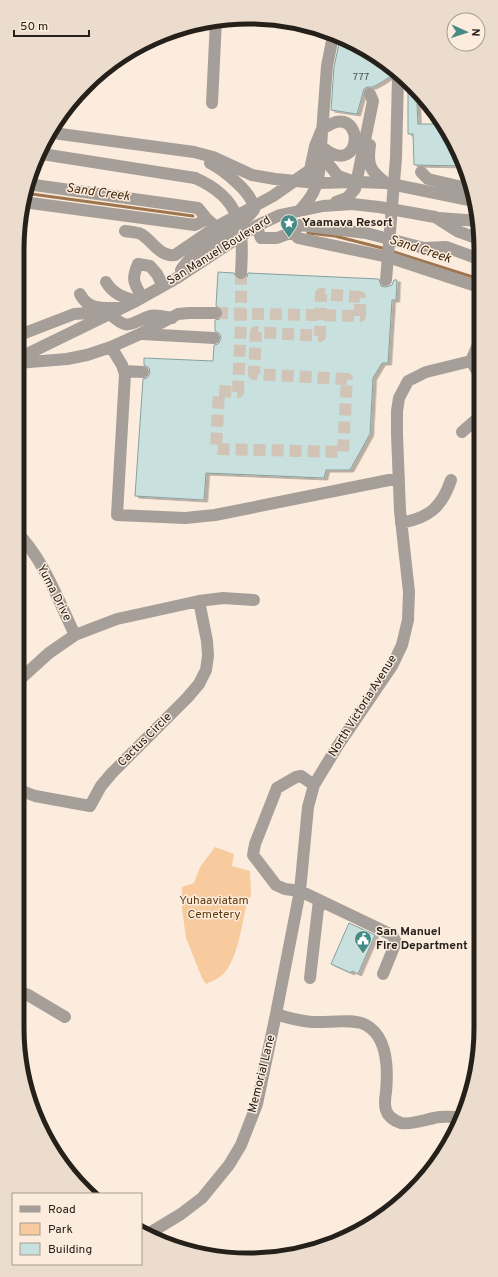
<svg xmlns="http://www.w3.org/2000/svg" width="498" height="1277" font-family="Overpass,sans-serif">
	<defs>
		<filter id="shadow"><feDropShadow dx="3.5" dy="2" stdDeviation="0" flood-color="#0004"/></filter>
	</defs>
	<rect width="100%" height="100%" fill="#fcecdd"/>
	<!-- green -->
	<path fill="#f8cb9e" d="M215,847L234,854L232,866L250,871L251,896L247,901C243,920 238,957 225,972C220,978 213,981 206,984L202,978L186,938L182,909V887L194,883L200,867Z"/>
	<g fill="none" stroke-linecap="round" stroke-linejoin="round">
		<!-- stream -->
		<path stroke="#9e754c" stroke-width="3" d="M24,193L193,216
			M308,233L335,236L386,249
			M391,251L479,279"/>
	</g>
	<!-- building -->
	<path fill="#c8e1df" stroke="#889f9e" filter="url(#shadow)" d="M340,39L378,56L394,71L391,76L382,82L373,87H367L364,89L357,114L331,110L334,67Z
		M408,83L423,95V104H417L418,124H441L463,160L465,166L414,165L413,134H408Z
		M218,272L234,273L237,279L241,280L247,277L248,273L379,279L381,286L386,287L392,285L394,280H397L396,300H392L388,363H382L373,378L370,434L350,470H326L324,478L206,473L204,500L135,496L143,379L147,378L150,373L149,368L144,365V358L213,361L214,345L218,344L221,339L220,334L215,331V320L220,319L223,313L222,309L216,306Z
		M349,923L375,935L358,974L352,971L351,973L331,964Z"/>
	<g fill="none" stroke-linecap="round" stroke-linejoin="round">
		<!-- minor-tunnel -->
		<path stroke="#d1c3b6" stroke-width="12" stroke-dasharray="12 6" stroke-linecap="butt" d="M216,313L360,316V297L321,294L320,336L256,332L254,374L347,379L343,452L216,449L219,391L238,392L241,321V273"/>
		<!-- minor -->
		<path stroke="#a69f99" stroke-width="12" d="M212,103L216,20
			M53,133L194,152L213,157L252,175L275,179L317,183L357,182L386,183L474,201
			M370,145C367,165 370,171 386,183
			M42,154L195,178
			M321,155L338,176L352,181
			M421,172L428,179L471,189
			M27,184L198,208L207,219L216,227
			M23,202L195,225L207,219
			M336,202L347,198L355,189L373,101L370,94
			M300,210C312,197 316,190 319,173L327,66L333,36
			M439,218L479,221
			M256,226L261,238H277L293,232
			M125,231C130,232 136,232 141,234C153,241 159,257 175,255L216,227L273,196L310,170L315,146L322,129C326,127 332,123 336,122C366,116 359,179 321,146
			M479,259L446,247L424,248L366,233L300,225L293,232L298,238L388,257L479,287
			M181,270C190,255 217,238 232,228C240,223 248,218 254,210C254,193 223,170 210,163
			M106,282C113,294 123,297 136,301
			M80,294C88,310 102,308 119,308
			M142,297C134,283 131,280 138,264L150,266L157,274L163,286
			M110,314C129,332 130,323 150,316C156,314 166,317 172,318
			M142,334L214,338
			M17,336L74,314L88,313L99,318
			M111,347L122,365L125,374L117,515L185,518L215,515L399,478
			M17,359L136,301L177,278L256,226L280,215L323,206L352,204L379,207L435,217L457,231L479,239
			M471,361L479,342
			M471,361L479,374
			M17,363L67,359L87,355L111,347L140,334L178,314L189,313H216
			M124,371L143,372
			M462,432L479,417
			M401,523C429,518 442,507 451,480
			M17,533C42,556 60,604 75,635
			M17,682L49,653L75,635L117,619L199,601L223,598L254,600
			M314,785L301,776L296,777L277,788L255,844L253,855L276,885L285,889L300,891L392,935L396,942L383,974
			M17,789L35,796L90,806L101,786L112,773L187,698L199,684L206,670L208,656L207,641L199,601
			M310,978L319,900
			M17,991L28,995L65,1017
			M276,1014C288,1018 299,1021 312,1022C326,1023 354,1018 366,1025C388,1037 388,1071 386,1092C385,1098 384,1104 386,1110C388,1117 395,1121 401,1123C412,1125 424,1120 434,1118C442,1116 451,1117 459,1117
			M148,1234L181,1214L202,1198L229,1165L241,1145L257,1104L276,1014L300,891L308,807L314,785L337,747L392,666L402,645L408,620L409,592L400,511L397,434V411L399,398L408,381L426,372L471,361L479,357"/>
		<!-- minor-bridge -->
		<path stroke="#a69f99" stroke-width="12" d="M195,178C241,198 244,227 241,273
			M386,280L396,158L398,77"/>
	</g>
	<!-- icons -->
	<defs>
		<g id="sight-pin" transform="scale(0.9)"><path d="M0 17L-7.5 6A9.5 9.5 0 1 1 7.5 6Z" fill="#458c88" stroke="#fcecdd"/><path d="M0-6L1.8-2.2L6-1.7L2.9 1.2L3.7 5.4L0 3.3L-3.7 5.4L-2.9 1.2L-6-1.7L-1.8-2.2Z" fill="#fff"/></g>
		<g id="civic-pin" transform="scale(0.9)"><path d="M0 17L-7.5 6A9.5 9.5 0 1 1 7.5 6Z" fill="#458c88" stroke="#fcecdd"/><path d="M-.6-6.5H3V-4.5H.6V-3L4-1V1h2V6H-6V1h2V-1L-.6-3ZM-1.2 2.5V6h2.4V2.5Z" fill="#fff"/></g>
	</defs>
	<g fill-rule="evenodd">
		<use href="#sight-pin" x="289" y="223"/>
		<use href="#civic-pin" x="363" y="939"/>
	</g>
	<g text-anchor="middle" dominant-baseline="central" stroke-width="3" stroke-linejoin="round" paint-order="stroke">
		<!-- number labels -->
		<g font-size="10" fill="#4e504c">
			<text x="361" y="77">777</text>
		</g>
		<!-- poi labels -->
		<g font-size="12" font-weight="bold" fill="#26201b" stroke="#fcecdd" text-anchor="start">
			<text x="302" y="223">Yaamava Resort</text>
			<text x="376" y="932">San Manuel<tspan x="376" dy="14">Fire Department</tspan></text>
		</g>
		<!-- street labels -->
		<g font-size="12" fill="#26201b" stroke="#fcecdd">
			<text transform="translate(219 251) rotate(-32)">San Manuel Boulevard</text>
			<text transform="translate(54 593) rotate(63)">Yuma Drive</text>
			<text transform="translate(363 706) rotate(-58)">North Victoria Avenue</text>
			<text transform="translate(145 740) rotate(-45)">Cactus Circle</text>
			<text transform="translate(262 1074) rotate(-76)">Memorial Lane</text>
		</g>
		<!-- park labels -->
		<g font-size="12" fill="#603b0e" stroke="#fcecdd">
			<text x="214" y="901">Yuhaaviatam<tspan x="214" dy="14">Cemetery</tspan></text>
		</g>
		<!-- water labels -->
		<g font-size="13" font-style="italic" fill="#442c13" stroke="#fcecdd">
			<text transform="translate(98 193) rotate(8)">Sand Creek</text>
			<text transform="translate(420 250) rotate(18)">Sand Creek</text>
		</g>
	</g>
	<!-- crop -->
	<path d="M0 0H498V1277H0ZM249 24H249A225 225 0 0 1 474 249V1028A225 225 0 0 1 249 1253H249A225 225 0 0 1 24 1028V249A225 225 0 0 1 249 24Z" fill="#ebdccd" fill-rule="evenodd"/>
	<path fill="none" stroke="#26201b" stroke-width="5" d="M249 24H249A225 225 0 0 1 474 249V1028A225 225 0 0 1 249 1253H249A225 225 0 0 1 24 1028V249A225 225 0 0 1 249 24Z"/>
	<!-- legend -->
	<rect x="12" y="1193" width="130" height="72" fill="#fcecdd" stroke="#a69a8f"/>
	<rect x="20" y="1206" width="20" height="6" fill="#a69f99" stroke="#a69a8f"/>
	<text x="48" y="1213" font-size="12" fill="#26201b">Road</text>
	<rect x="20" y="1223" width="20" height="12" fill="#f8cb9e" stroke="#a69a8f"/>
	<text x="48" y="1233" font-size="12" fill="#26201b">Park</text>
	<rect x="20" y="1243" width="20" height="12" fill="#c8e1df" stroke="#a69a8f"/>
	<text x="48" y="1253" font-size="12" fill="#26201b">Building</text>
	<!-- north arrow -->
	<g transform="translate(466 32) rotate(93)"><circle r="19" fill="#fcecdd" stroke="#a69a8f"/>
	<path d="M0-3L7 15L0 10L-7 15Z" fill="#458c88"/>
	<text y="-6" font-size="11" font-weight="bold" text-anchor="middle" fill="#26201b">N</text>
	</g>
	<!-- scale -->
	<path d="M14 30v6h75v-6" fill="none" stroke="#26201b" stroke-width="2"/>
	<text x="20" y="30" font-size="12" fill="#26201b" stroke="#fcecdd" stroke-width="3" paint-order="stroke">50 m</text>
</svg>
